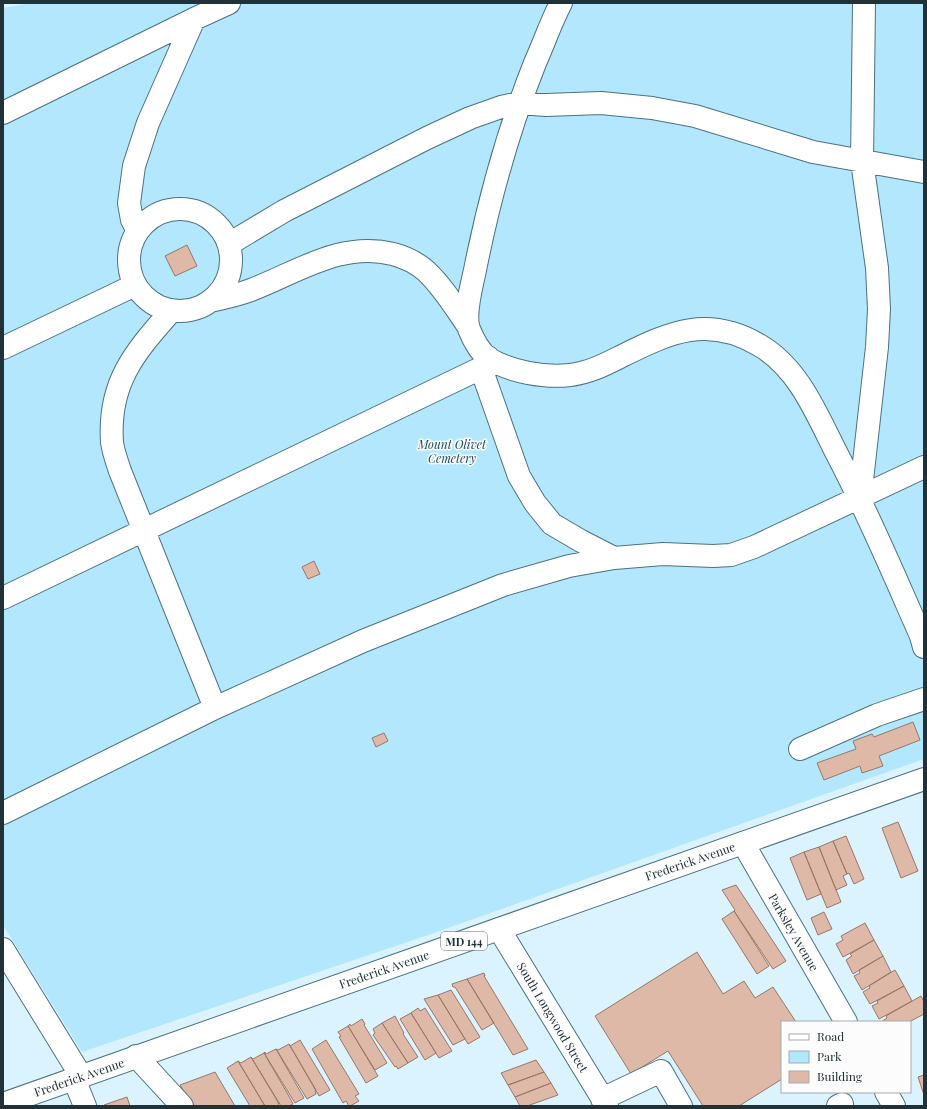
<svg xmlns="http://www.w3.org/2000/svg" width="927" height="1109" font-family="'Playfair Display',serif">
	<rect width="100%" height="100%" fill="#daf3fe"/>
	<!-- green -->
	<path fill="#b2e7fd" d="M30,3H924V759L434,933L82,1052L3,925V8Z"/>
	<!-- building -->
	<path fill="#deb9a7" stroke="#976" d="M187,245L197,266L175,276L165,256Z
		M314,561L320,574L308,579L302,567Z
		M913,722L920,740L879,756L883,766L862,773L860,766L824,780L817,763L856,749L853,741L872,734L874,737Z
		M384,733L388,741L376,747L372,738Z
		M898,822L918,871L901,878L882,828Z
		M846,836L864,879L854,884L849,873L847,874L833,841Z
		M833,841L847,874L843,876L847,885L836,890L819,847Z
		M819,847L841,902L827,908L804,852Z
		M804,852L821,894L807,900L790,858Z
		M736,885L786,961L773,969L734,911L735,910L722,890Z
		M734,911L769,966L757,974L722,919Z
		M824,912L832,929L818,935L811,918Z
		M865,923L874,940L843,957L836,944L843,940L841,936Z
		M874,940L883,956L853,974L846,960L852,956L850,954Z
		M697,952L723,994L744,981L755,998L773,987L796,1022H782V1079L739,1106H703L668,1051L631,1074L595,1016Z
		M883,956L891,972L862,990L854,976L860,973L859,970Z
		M895,970L904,986L870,1004L863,992L870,988L869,986Z
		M484,973L485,976H484L528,1049L513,1055L467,979Z
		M467,979L494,1023L482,1030L455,987H453L452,984Z
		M904,986L912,1001L879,1019L872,1006L878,1003L877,1001Z
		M451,990L480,1037L468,1044L438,995Z
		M438,995L465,1039L453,1045L424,999Z
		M921,996L924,1002V1014L909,1022H881L887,1018L886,1016Z
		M418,1008L420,1011L425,1008L452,1051L439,1058L411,1013Z
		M411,1013L436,1053L425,1060L400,1019Z
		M395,1016L404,1033L403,1034L418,1057L408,1063L382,1023Z
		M362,1019L365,1024L364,1025L387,1063L375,1070L348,1026L350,1024L351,1026Z
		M382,1023L408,1063L398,1069L396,1066L395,1067L373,1035L375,1033L373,1029Z
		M348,1026L378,1076L366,1083L339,1037L341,1036L338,1032Z
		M300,1040L330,1090L319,1096L289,1044L290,1046Z
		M326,1040L359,1094L355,1096L359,1101L350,1106H349L346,1101L343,1103L312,1049Z
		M289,1044L316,1090L315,1091L316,1094L307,1099L276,1049L278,1050Z
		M276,1049L304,1098L295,1103L264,1053L265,1052L266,1054Z
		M264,1053L290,1098L293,1104L289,1106H281L251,1057L253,1059Z
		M251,1057L278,1102L279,1106H265L238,1061L241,1063Z
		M536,1060L544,1072L508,1085L501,1073Z
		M238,1061L265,1106H250L227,1068Z
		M215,1072L235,1106H193L180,1085Z
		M544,1072L551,1083L515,1097L508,1085Z
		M924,1075V1095L918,1077Z
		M551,1083L558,1095L527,1106H520L515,1097Z
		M127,1097L130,1106H104V1105Z"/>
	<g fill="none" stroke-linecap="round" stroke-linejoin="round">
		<!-- minor casing -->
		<g stroke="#4a7281" stroke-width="24">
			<path id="minor" d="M561,3C551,22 544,43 535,63C509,128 490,196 476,265C473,282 463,313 469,329C473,339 479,351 488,358C510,372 545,378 570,375C589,373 606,364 622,356C670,332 708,315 759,345C799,368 817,415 837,454C868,513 894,575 921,636L924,647
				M3,113L194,19L229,3
				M129 260a51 51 0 1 1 102 0a51 51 0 1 1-102 0Z
				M138,231L132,220L129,203L134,166L148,123L194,19
				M229,244L284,211L427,138L470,118L501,107L519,103L546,105L601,103L652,108L695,116L813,152L924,172
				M210,301C224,298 238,295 251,290C298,272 341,241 393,254C404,257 417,263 426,271C443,287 455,307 468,326
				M172,310C135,352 108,382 112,442C113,451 117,462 120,471L215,708
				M3,348L135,285
				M488,357L481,368L519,476L535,503L552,524L581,541L614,558
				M860,498L877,347L879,309L877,268L862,161L864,3
				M3,598L481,368
				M800,749L877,715L924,699
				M3,813L215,708L363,641L503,585L569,566L614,558L663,554L713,556L731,555L754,547L924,467
				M743,843L846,1022
				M499,929L607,1106
				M3,949L81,1076
				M136,1056L182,1106
				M74,1079L85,1106
				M886,1092L894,1106
				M602,1099L661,1071L681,1106
				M838,1106L842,1104"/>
		</g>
		<!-- major casing -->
		<g stroke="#4a7281" stroke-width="24">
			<path id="major" d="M3,1104L924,779"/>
		</g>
		<!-- minor -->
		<use href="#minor" stroke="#fff" stroke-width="22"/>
		<!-- major -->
		<use href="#major" stroke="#fff" stroke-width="22"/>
	</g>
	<g text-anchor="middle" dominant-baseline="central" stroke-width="3" stroke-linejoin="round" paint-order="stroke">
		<!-- shield labels -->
		<rect fill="#fcfcfc" stroke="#626e73" stroke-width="1" x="441" y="932" width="46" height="18" rx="3"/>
		<g font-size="11" font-weight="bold" fill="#203138">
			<text x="464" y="941">MD 144</text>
		</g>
		<!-- park labels -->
		<g font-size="12" font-style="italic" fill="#134a5c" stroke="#fcfcfc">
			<text x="452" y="444">Mount Olivet<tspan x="452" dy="14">Cemetery</tspan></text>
		</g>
		<!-- street labels -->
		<g font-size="12" fill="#203138" stroke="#fcfcfc">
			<text transform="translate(690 861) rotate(-19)">Frederick Avenue</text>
			<text transform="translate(794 932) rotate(60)">Parksley Avenue</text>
			<text transform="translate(384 969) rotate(-19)">Frederick Avenue</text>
			<text transform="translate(553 1017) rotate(59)">South Longwood Street</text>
			<text transform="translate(79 1077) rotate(-19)">Frederick Avenue</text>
		</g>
	</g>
	<!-- border -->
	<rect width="927" height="1109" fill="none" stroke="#203138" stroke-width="8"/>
	<!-- legend -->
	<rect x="781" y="1021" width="130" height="72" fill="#fcfcfc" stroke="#a4abae"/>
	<rect x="789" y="1034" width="20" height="6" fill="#ffffff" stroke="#a4abae"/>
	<text x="817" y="1041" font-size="12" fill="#203138">Road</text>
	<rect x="789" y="1051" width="20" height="12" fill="#b2e7fd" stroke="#a4abae"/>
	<text x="817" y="1061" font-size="12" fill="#203138">Park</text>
	<rect x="789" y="1071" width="20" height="12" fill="#deb9a7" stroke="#a4abae"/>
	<text x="817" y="1081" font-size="12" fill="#203138">Building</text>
</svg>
